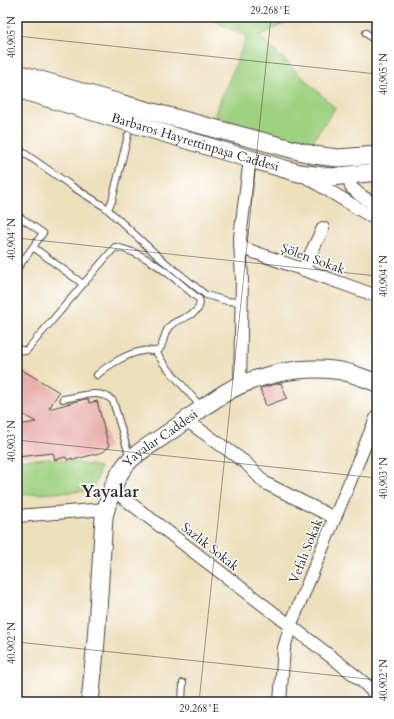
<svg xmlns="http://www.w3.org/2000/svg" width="394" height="719" font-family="Cardo,serif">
	<rect width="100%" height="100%" fill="#fff"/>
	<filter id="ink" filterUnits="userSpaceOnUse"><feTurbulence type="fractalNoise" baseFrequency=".025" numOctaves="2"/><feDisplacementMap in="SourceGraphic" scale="8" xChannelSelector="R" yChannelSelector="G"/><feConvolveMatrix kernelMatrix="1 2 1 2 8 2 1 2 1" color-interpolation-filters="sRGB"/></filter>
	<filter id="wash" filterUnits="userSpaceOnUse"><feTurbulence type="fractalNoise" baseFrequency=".012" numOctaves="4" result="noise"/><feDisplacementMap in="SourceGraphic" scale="16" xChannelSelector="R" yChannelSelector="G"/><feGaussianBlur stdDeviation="0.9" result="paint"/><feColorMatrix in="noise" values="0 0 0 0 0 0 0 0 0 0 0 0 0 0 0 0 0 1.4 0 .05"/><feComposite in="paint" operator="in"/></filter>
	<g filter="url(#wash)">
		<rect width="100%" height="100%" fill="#eddfbc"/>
		<!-- green -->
		<path fill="#9fd180" stroke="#657e56" d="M207,17H297L259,36L335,108L309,146L214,116L247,37Z
			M49,458L100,467C98,476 96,487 87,491L17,495V460Z"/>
		<g id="blocks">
			<!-- building -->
			<path fill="#e8b0ad" d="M17,367L59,392L49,409L85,399H88L89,403L97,401L109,447L103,452L73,460L72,458L67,460L66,457L55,460L53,453L17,457V425L36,422L17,411Z
				M281,383L287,398L266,406L260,388Z"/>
		</g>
	</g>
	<g filter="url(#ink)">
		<use href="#blocks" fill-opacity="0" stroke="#484641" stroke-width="1"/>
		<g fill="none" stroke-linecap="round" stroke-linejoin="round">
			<!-- lane casing -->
			<g stroke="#484641" stroke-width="8">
				<path id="lane" d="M366,33L377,43
					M17,148L73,187L105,207L160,258L206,295L227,301L242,302
					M108,209L112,201L128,135
					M17,215L43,233L17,269
					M33,247L83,284
					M17,349L26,351L115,247C149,253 173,278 199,299C204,315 180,317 171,325C163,331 165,343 159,350C153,353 149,349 143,351C128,353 108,365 97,375
					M156,352L164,364L202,408
					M63,399C79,397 100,388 113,401L130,458
					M182,702L183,683"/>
			</g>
			<!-- street casing -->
			<g stroke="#484641" stroke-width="14">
				<path id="street" d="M303,175L377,220
					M349,175L351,187L360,195L377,206
					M240,247L377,296
					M303,270L323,228
					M240,386L242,280L240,238L250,159
					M186,420L246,463L265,483L335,518
					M113,490L338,662L363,682L377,696
					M17,516L106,509
					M280,702L284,648L291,624L377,416"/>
			</g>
			<!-- secondary casing -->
			<g stroke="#484641" stroke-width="19">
				<g id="secondary">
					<path d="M17,73L123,104L314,155L338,158L377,155"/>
					<path id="s1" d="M17,89L250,159L299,173L331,177L377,172"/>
					<path id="s2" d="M90,702L96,641L104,517C109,497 115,474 131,459C143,448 162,438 175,428C192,416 208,403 225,393C255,375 299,366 334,370C349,371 363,378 377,383"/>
				</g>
			</g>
			<!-- lane -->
			<use href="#lane" stroke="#fff" stroke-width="6"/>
			<!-- street -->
			<use href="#street" stroke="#fff" stroke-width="12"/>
			<!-- secondary -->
			<use href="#secondary" stroke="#fff" stroke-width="17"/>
		</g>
	</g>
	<!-- ticks -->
	<path fill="none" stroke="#2b2b2b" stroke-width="1" stroke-opacity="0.45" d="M17,36L377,74M17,238L377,276M17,440L377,478M17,642L377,680M199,702L271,17"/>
	<g text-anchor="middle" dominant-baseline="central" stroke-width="3" stroke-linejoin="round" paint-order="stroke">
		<!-- street labels -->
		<g font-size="13" fill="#2b2b2b" stroke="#fff">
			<text stroke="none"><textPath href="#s1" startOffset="186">Barbaros Hayrettinpaşa Caddesi</textPath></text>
			<text transform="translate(313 259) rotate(20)">Şölen Sokak</text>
			<text stroke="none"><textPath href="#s2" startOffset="286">Yayalar Caddesi</textPath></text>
			<text transform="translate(210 547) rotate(38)">Sazlık Sokak</text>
			<text transform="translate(306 551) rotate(-68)">Vefalı Sokak</text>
		</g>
		<!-- district labels -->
		<g font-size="17" font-weight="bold" fill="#2b2b2b" stroke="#fff">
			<text x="110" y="491">Yayalar</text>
		</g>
	</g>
	<!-- margin -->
	<rect width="394" height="719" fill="none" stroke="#fff" stroke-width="44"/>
	<rect x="22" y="22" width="350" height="675" fill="none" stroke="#2b2b2b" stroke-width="1.5"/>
	<g font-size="10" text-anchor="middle" fill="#2b2b2b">
		<text x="270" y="14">29.268°E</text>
		<text transform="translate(11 37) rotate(-90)" y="4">40.905°N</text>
		<text transform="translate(383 74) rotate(-90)" y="4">40.905°N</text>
		<text transform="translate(11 239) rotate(-90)" y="4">40.904°N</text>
		<text transform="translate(383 276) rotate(-90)" y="4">40.904°N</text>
		<text transform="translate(11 441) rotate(-90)" y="4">40.903°N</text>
		<text transform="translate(383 478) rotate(-90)" y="4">40.903°N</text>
		<text transform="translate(11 643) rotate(-90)" y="4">40.902°N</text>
		<text transform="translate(383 680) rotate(-90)" y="4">40.902°N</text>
		<text x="199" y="712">29.268°E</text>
	</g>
</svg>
